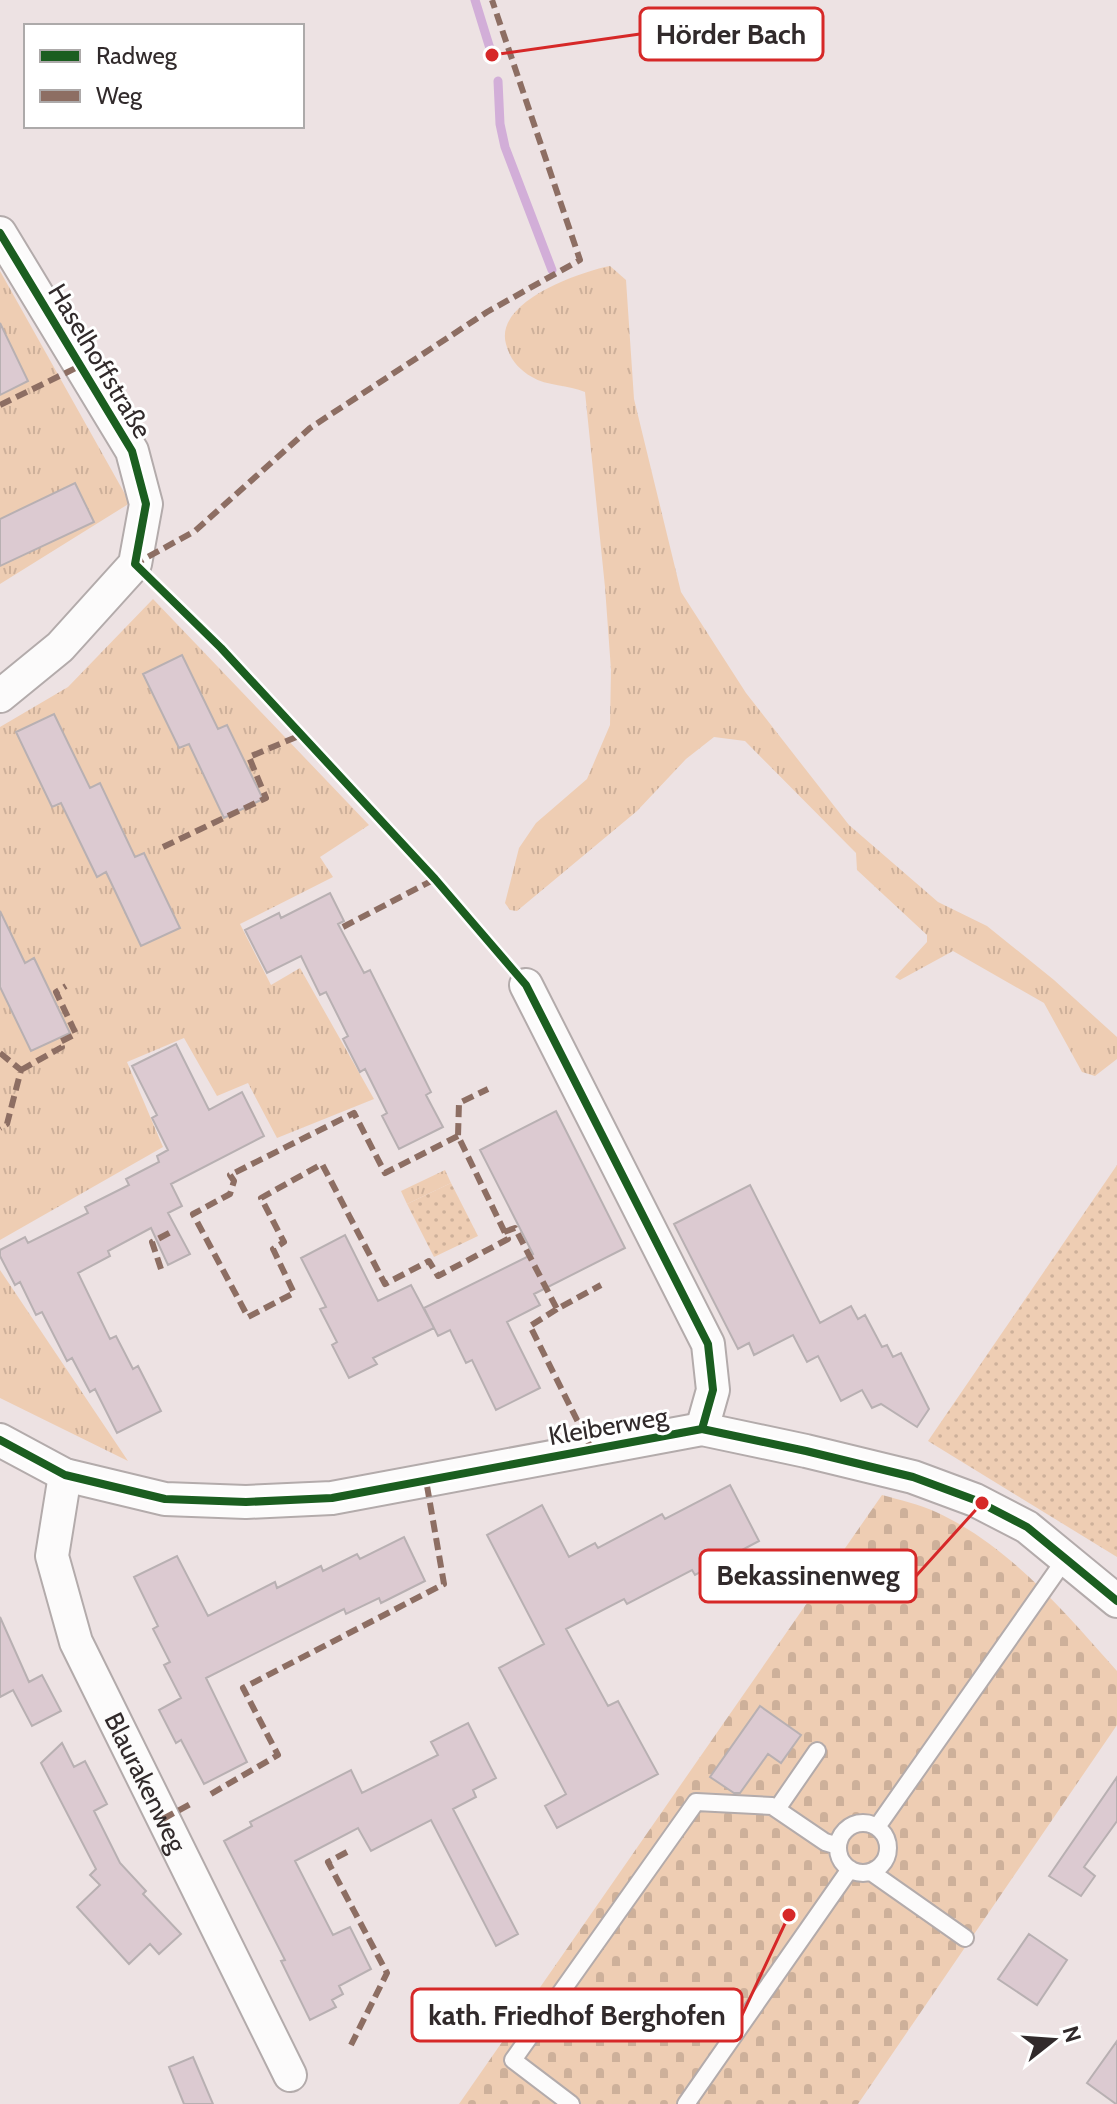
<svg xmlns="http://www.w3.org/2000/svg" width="1117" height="2104" font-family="Cabin,sans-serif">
	<defs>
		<pattern id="grass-tufts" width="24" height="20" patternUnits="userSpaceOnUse" patternTransform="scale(2)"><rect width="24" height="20" fill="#eecdb3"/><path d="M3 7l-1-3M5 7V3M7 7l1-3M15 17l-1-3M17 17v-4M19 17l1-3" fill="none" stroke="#cdb09a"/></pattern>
		<pattern id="cemetery-stones" width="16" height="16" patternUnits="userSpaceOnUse" patternTransform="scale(2)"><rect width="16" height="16" fill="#eecdb3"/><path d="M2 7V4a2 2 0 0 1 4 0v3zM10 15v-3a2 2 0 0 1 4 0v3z" fill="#cdb09a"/></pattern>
		<pattern id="park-dots" width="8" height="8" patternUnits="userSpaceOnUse" patternTransform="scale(2)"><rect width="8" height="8" fill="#eecdb3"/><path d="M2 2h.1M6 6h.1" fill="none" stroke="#cdb09a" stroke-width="1.8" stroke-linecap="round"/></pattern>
	</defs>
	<rect width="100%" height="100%" fill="#ede2e3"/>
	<!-- grass -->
	<path fill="url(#grass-tufts)" d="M610,266L626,280L634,399L681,592L746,693L849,825L938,902L987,926L1054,980L1117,1037V1059L1095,1076L1082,1072L1044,1003L953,951L900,980L895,977L927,942V935L857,870L856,853L745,741L714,737L686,759L637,811L517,911L510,910L505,903L519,848L536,823L587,779L610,725L611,670L605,587L585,392C569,385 546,386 532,377C518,369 510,359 506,344C494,302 579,272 610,266Z
		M0,271L130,503L0,584Z
		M153,599L369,825L320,857L333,877L240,924L271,985L300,968L374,1099L277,1138L248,1083L217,1096L184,1038L127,1062L163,1147L0,1240V727L68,687Z
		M445,1170L451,1183L407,1204L401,1191Z
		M0,1270L128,1461L0,1398Z"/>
	<!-- cemetery -->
	<path fill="url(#cemetery-stones)" d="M882,1495C900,1500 919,1504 936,1512C1010,1546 1064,1612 1117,1671V1725L858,2104H459Z"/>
	<!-- park -->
	<path fill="url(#park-dots)" d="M1117,1165V1557L928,1441Z
		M451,1183L478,1236L434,1257L407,1204Z"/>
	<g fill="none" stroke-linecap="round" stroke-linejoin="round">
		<!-- stream -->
		<path stroke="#d2aed8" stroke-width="9" d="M475,0L492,55
			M498,81L500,124L505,147L552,270"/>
	</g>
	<!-- building -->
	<path fill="#dccad1" stroke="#b8b0b2" stroke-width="2" d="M0,323L28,381L0,395Z
		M75,483L94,522L0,566V519Z
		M182,655L218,729L227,725L263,799L224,818L189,744L179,748L143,674Z
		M54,714L90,788L100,783L135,857L144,853L180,928L141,946L106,872L97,877L61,803L52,807L16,732Z
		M330,893L344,921L338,924L364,973L370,970L431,1092L426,1095L443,1127L399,1149L382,1116L387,1113L365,1069L360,1072L343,1039L348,1036L326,992L320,995L301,956L267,973L245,930L279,913L281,918Z
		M0,911L25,963L34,958L70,1033L31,1051L0,987Z
		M176,1044L209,1110L242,1092L264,1136L171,1184L182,1206L168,1213L190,1254L168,1265L151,1228L108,1251L110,1256L78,1273L110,1339L116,1336L133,1369L138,1366L161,1411L117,1433L95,1389L90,1392L72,1358L67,1361L42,1312L36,1315L20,1282L15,1285L0,1256V1250L25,1237L28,1243L88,1213L85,1207L129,1185L126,1179L159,1162L157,1156L168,1150L152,1118L157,1115L132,1066Z
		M556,1111L625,1248L534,1294L540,1305L507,1322L540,1388L496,1410L472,1360L466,1363L450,1330L438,1336L424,1308L533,1254L480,1150Z
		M750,1185L820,1323L851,1306L858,1319L865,1315L882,1347L887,1345L893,1357L901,1353L929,1409L917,1427L881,1404L872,1408L862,1390L841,1401L818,1356L807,1362L793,1335L754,1355L749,1343L738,1349L674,1224Z
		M345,1235L378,1301L411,1285L434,1328L373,1358L377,1364L349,1378L332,1345L337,1342L320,1309L326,1307L301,1258Z
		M730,1485L759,1541L695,1575L692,1570L627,1604L624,1599L566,1629L608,1706L618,1701L658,1774L557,1828L545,1806L566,1794L499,1668L544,1644L487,1535L542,1505L569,1557L595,1543L598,1548L662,1514L665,1519Z
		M404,1537L425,1581L381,1603L379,1598L346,1614L344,1609L206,1678L247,1762L204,1784L181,1740L176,1743L159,1710L181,1698L164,1665L170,1662L153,1629L158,1626L134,1577L177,1556L208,1616L275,1582L277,1588L321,1566L323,1571L357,1554L360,1559Z
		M0,1617L29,1682L42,1675L61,1711L32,1726L13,1690L0,1697Z
		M760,1706L801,1735L781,1763L768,1754L740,1793H734L710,1777Z
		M468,1723L496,1778L473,1790L476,1797L453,1809L518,1934L496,1946L431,1820L371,1851L358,1828L295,1861L333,1935L350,1927L371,1969L339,1986L343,1994L332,2000L336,2007L310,2020L281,1961L285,1960L224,1841L252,1826L250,1822L351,1770L362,1793L438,1755L431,1742Z
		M62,1743L74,1767L85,1761L107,1804L94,1811L120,1863L146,1891L143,1894L181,1934L159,1954L150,1944L129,1964L77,1907L100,1885L90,1875L96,1869L41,1763Z
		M1117,1777V1821L1084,1867L1095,1876L1081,1896L1049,1876Z
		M1029,1934L1067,1960L1037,2005L998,1979Z
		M1117,2041V2104H1116L1087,2083Z
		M193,2057L213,2104H184L169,2067Z"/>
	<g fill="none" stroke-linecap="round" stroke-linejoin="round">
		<!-- lane casing -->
		<g stroke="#b3abab" stroke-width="20">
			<path id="lane" d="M777,1809L817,1751
				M838 1848a25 25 0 1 1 50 0a25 25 0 1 1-50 0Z
				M877,1827L1066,1558
				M871,1872L965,1938
				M571,2104L513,2060L696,1802L772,1806L825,1842L838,1846
				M686,2104L850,1869"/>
		</g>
		<!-- street casing -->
		<g stroke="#b3abab" stroke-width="36">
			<g id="street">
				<path d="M0,233L132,451L146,504L135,564L60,647L0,696"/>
				<path d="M526,985L708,1344L713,1390L702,1429"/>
				<path d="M0,1440L65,1475L165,1499L246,1502L332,1498L702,1429L806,1451L913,1477L975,1500L1027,1527L1117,1601"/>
				<path id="s1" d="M65,1475L52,1556L76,1642L290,2075"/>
			</g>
		</g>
		<!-- lane -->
		<use href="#lane" stroke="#fcfbfb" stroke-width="16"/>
		<!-- street -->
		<use href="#street" stroke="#fcfbfb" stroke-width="32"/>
		<!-- quiet -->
		<path stroke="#8d6e63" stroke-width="6" stroke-dasharray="12 6" stroke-linecap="butt" d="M0,405L82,365
			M137,566L135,564L195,531L310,428L487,312L580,260L492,0
			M163,847L266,798L249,757L301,735
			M343,927L435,879
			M0,1053L21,1070L7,1124L0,1128
			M21,1070L62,1047L60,1042L76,1034L56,992L66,986
			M458,1136L385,1173L354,1113L230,1175L234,1181L230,1194L193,1214L248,1317L294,1293L273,1249L284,1242L261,1198L322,1164L385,1284L429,1261L438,1276L508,1239L458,1136L459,1103L488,1089
			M504,1232L515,1228L557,1309L601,1285
			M161,1269L152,1242L173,1231
			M557,1309L530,1326L592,1450
			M211,1794L278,1755L243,1688L444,1584L426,1480
			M163,1819L194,1802
			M347,1852L328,1862L387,1973L351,2045"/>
		<!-- cycleway casing -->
		<g stroke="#fff" stroke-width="13">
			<path id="cycleway" d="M0,233L132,451L146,504L135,564L221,648L435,879L526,985L708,1344L713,1390L702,1429
				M0,1440L65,1475L165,1499L246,1502L332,1498L702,1429L806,1451L913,1477L975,1500L1027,1527L1117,1601"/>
		</g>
		<!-- cycleway -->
		<use href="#cycleway" stroke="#1b5e20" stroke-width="8"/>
	</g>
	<g text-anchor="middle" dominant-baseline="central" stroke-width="6" stroke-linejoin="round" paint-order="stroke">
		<!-- street labels -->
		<g font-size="26" fill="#312a2b" stroke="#fff">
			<text transform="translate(100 361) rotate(59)">Haselhoffstraße</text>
			<text transform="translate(608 1426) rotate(-10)">Kleiberweg</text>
			<text stroke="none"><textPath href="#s1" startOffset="328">Blaurakenweg</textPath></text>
		</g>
	</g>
	<!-- callouts -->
	<path fill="none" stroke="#d62828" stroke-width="3" d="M492 55L640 34M982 1503L916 1576M789 1915L742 2015"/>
	<g fill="#d62828" stroke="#fff" stroke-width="3">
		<circle cx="492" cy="55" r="8"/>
		<circle cx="982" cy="1503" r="8"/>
		<circle cx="789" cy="1915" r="8"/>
	</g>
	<g fill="#fff" stroke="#d62828" stroke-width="3">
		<rect x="640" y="8" width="183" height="52" rx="8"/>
		<rect x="700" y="1550" width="216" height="52" rx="8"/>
		<rect x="412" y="1989" width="330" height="52" rx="8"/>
	</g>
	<g font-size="28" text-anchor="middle" font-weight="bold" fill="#312a2b">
		<text x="731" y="44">Hörder Bach</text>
		<text x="808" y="1585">Bekassinenweg</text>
		<text x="577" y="2025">kath. Friedhof Berghofen</text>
	</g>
	<!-- legend -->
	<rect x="24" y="24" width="280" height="104" fill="#ffffff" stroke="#adaaaa" stroke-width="2"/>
	<rect x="40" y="50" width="40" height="12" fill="#1b5e20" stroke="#adaaaa" stroke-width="2"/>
	<text x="96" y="64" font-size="24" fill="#312a2b">Radweg</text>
	<rect x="40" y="90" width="40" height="12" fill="#8d6e63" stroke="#adaaaa" stroke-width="2"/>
	<text x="96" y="104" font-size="24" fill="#312a2b">Weg</text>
	<!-- north arrow -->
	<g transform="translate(1053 2040) rotate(73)" stroke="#ffffff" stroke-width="6" paint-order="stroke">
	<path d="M0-6L14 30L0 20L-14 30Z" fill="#312a2b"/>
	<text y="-12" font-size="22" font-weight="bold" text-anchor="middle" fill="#312a2b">N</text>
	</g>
</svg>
